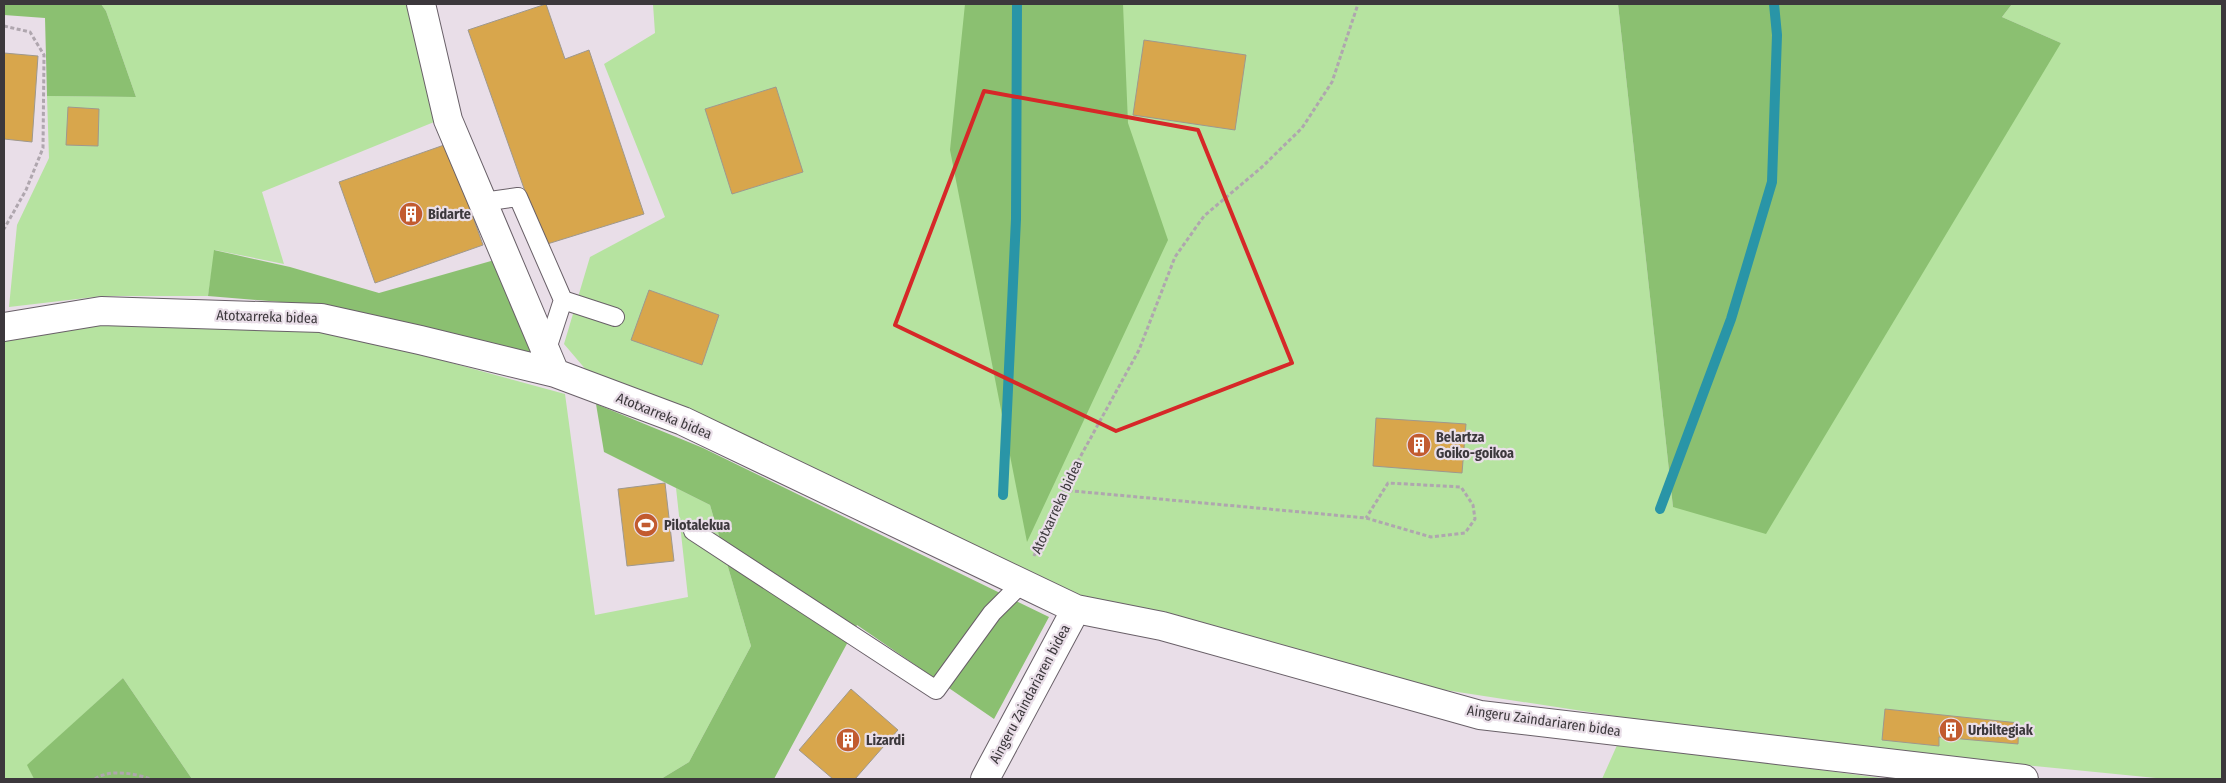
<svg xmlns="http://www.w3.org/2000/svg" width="2226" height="783" font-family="'Fira Sans Condensed',sans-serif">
	<rect width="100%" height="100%" fill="#e9dee8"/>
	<!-- green -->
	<path fill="#b6e3a0" d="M101,4H409L439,120L262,192L284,264L215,250L208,296H103L9,307L17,225L49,158L47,96L136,97L106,11Z
		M653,4H1618L1673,507L2061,43L2002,17L2012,4H2222V779H2166L1771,740L1406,684L1075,596L593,378L564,344L590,257L665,217L604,64L655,33Z
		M103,320L311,330L408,351L565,394L595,615L688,597L676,488L710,505L751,646L689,762L661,779H192L123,678L28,765L34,779H4V335Z
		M1618,743L1888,779H1602Z"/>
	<!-- forest -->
	<path fill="#8bc071" d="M4,4H101L106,11L136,97L47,96L45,18L4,15Z
		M965,4H1123L1128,123L1168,240L1027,542L950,150Z
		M1618,4H2012L2002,17L2061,43L1766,534L1673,507Z
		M214,250L290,267L379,293L498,259L537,359L317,305L208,296Z
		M596,404L703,448L1049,617L994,719L857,625L774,779H661L689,762L751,646L710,505L604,452Z
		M123,678L192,779H34L27,765Z"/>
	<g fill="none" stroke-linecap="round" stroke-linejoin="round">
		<!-- stream -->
		<path stroke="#2995a7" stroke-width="10" d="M1003,495L1016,219L1017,4
			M1660,509L1731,319L1772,182L1777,35L1774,4"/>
	</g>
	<!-- building -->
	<path fill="#d8a64c" stroke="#9e988e" d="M546,4L565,59L589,50L644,214L544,245L468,30Z
		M1144,40L1246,55L1235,130L1133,115Z
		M4,53L38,56L32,142L4,139Z
		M776,87L803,172L732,194L705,109Z
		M68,107L99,109L98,146L66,145Z
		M447,144L483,245L375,283L339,182Z
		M649,290L719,315L702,365L631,340Z
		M1376,418L1466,424L1462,473L1373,466Z
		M665,483L674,561L627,566L618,489Z
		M851,689L898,730L855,779H833L799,750Z
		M1885,709L2019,723L2018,744L1939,737V746L1882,740Z"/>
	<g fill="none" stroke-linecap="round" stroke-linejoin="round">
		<!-- lane casing -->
		<g stroke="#696068" stroke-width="20">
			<path id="lane" d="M483,202L518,197L563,300
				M546,352L563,300L615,317
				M693,531L936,690L992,613L1021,584"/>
		</g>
		<!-- street casing -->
		<g stroke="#696068" stroke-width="30">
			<path id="street" d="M421,4L448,120L555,373
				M4,327L101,311L321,318L420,340L555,373L683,421L1076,609L1162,626L1480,715L2024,779
				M985,779L1076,609"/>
		</g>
		<!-- path -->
		<path stroke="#afa6ae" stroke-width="3" stroke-dasharray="4 2.5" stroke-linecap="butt" d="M4,26L30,32L44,55L43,148L26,190L4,229
			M1062,490L1366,518L1431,537L1465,533L1475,519L1473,505L1461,487L1388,483L1366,518
			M1034,556L1062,490L1139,350L1175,257L1204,216L1262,167L1302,128L1332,82L1358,4
			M95,779C109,769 134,773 150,779"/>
		<!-- lane -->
		<use href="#lane" stroke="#fff" stroke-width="18"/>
		<!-- street -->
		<use href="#street" stroke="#fff" stroke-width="28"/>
	</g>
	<!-- marked area -->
	<path fill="none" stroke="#d62828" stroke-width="4" stroke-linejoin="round" d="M984,91L1198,130L1292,363L1116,431L895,325Z"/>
	<!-- icons -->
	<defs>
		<g id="building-disc" transform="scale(1.25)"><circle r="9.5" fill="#c25b2f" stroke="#e9dee8"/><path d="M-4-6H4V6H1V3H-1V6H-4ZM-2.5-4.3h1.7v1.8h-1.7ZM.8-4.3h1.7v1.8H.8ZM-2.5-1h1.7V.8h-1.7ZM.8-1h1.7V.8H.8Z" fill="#fff"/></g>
		<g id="stadium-disc" transform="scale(1.25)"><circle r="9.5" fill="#c25b2f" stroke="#e9dee8"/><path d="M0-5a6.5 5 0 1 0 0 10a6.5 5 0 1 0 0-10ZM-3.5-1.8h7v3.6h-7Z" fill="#fff"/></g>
	</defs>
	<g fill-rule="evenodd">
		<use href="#building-disc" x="411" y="214"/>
		<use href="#building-disc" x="1419" y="445"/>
		<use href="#stadium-disc" x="646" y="525"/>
		<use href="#building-disc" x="1951" y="730"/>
		<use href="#building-disc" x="848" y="740"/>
	</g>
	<g text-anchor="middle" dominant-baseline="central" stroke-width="4.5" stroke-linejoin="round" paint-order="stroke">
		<!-- poi labels -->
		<g font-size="14" font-weight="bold" fill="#3c383c" stroke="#e9dee8" text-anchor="start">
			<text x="428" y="214">Bidarte</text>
			<text x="1436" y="437">Belartza<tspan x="1436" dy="16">Goiko-goikoa</tspan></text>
			<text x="664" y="525">Pilotalekua</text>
			<text x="1968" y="730">Urbiltegiak</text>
			<text x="866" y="740">Lizardi</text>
		</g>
		<!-- street labels -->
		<g font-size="14" fill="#3c383c" stroke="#e9dee8">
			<text transform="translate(267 317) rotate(2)">Atotxarreka bidea</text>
			<text transform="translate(664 416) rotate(22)">Atotxarreka bidea</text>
			<text transform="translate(1057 507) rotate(-65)">Atotxarreka bidea</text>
			<text transform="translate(1030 694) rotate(-62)">Aingeru Zaindariaren bidea</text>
			<text transform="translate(1544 721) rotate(8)">Aingeru Zaindariaren bidea</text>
		</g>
	</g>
	<!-- border -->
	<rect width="2226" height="783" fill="none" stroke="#3c383c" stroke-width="10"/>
</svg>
